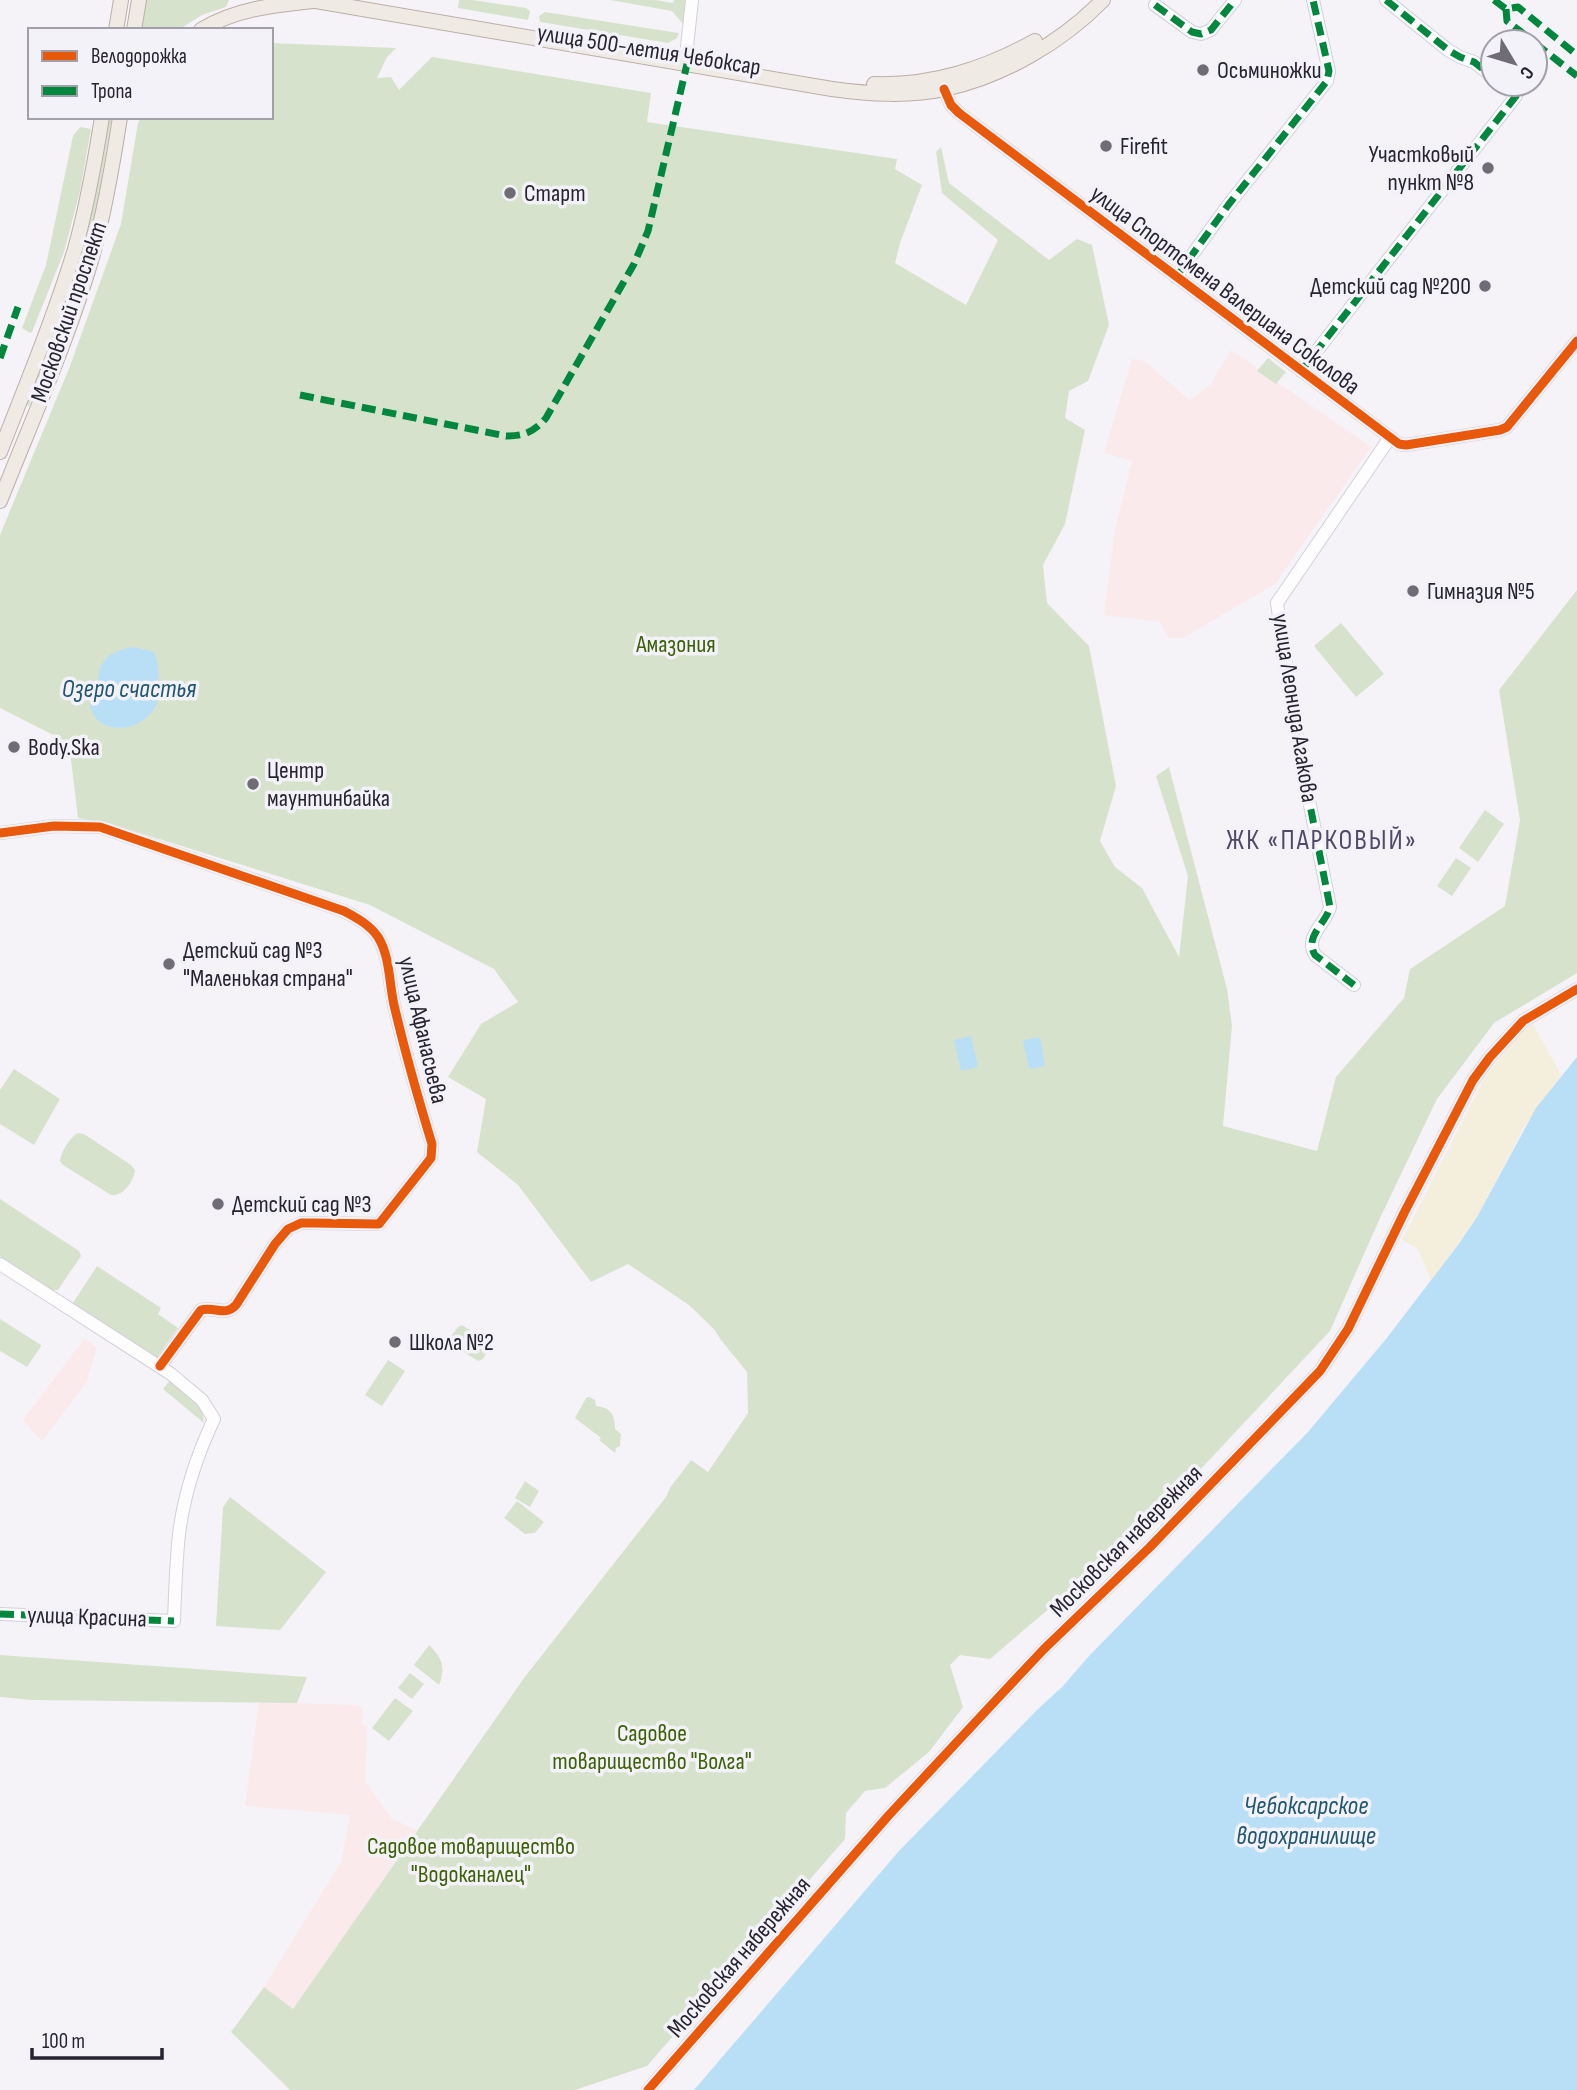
<svg xmlns="http://www.w3.org/2000/svg" width="1577" height="2090" font-family="'Sofia Sans Condensed',sans-serif">
	<rect width="100%" height="100%" fill="#f5f3f8"/>
	<!-- industrial -->
	<path fill="#faeaec" d="M1231,350L1371,447L1275,584L1183,638H1168L1160,622L1104,615L1115,530L1132,461L1104,453L1132,359L1144,361L1190,400L1211,384Z
		M84,1339L97,1347L86,1383L42,1441L23,1420Z
		M259,1702L358,1705L363,1710L362,1724L367,1726L365,1782L392,1819L417,1830L293,2010L264,1987L341,1862L350,1815L245,1806Z"/>
	<!-- green -->
	<path fill="#d7e2cd" d="M146,0H229L226,7L202,15L178,30H141Z
		M459,0H472L526,8L530,11L528,20L458,8Z
		M610,0H655L673,3L674,0H686L683,24L672,11Z
		M545,12L672,32L679,33L677,38L668,43L540,22L539,16Z
		M271,43L396,48L387,57L377,78L391,77L399,90L432,57L651,93L647,122L897,159L895,169L922,185L900,243L895,263L966,305L998,240L942,193L936,152L941,147L949,183L1049,260L1077,239L1092,245L1109,325L1088,381L1069,391L1065,418L1085,430L1065,524L1043,565L1047,603L1089,646L1116,786L1100,841L1115,867L1142,888L1179,957L1188,876L1156,776L1169,767L1227,989L1232,1026L1223,1126L1317,1151L1336,1077L1404,998L1410,969L1505,906L1520,820L1499,690L1577,590V973L1494,1023L1437,1099L1380,1218L1330,1331L1154,1519L990,1659L960,1655L950,1665L963,1707L929,1752L885,1788L865,1791L846,1813L845,1839L647,2066L575,2090H290L231,2032L264,1987L293,2009L524,1678L666,1497L670,1488L691,1460L708,1472L748,1413L747,1372L721,1340L714,1329L689,1305L628,1264L591,1282L518,1185L477,1152L486,1099L448,1077L481,1024L518,1002L494,969L370,905L108,823L78,818L69,743L0,708V535L70,366L121,224L138,123L141,117H271Z
		M109,117H112L96,212L87,244L56,334L29,406L25,404L84,242L92,211Z
		M80,127L91,129L80,191L64,252L32,332L30,333L22,328L46,265L73,136Z
		M1268,358L1286,372L1276,384L1257,371Z
		M1341,623L1384,674L1356,697L1314,646Z
		M1485,810L1504,824L1478,862L1459,848Z
		M1456,858L1471,868L1452,896L1437,886Z
		M14,1069L60,1099L34,1145L0,1124V1090Z
		M78,1133L84,1134L131,1165L135,1170C134,1181 123,1197 111,1195L63,1165L60,1161C61,1152 70,1137 78,1133Z
		M0,1199L79,1251L81,1256L58,1290H52L0,1256Z
		M97,1266L161,1308L158,1314L178,1328L156,1359L73,1303Z
		M0,1319L41,1345V1346L27,1367L0,1351Z
		M462,1325L489,1342L490,1346L483,1359L478,1361L451,1344L449,1339L458,1327Z
		M388,1360L405,1371L382,1406L365,1395Z
		M171,1379L202,1408L204,1423L163,1389Z
		M589,1397L595,1400L596,1406C611,1408 615,1414 615,1429L621,1434L620,1446L616,1448L615,1453L599,1440L601,1438L575,1418L586,1398Z
		M525,1481L539,1491L530,1507L515,1498Z
		M230,1497L326,1572L280,1630L216,1626L223,1507Z
		M517,1501L544,1522L535,1533L525,1534L504,1518Z
		M429,1645C442,1657 446,1668 439,1685L414,1665Z
		M0,1655L307,1677L297,1703L33,1700L0,1697Z
		M410,1673L424,1684L412,1699L398,1688Z
		M395,1698L413,1711L389,1741L372,1728Z"/>
	<!-- sand -->
	<path fill="#f4eedc" d="M1533,1024L1561,1075L1524,1127L1477,1217L1431,1281L1418,1249L1402,1240L1484,1079L1518,1034Z"/>
	<!-- water -->
	<path fill="#b9dff7" d="M134,647L154,652C158,660 158,669 159,678C159,685 160,693 158,700C149,732 97,740 90,705C89,695 98,684 99,674C101,656 118,649 134,647Z
		M971,1036L978,1067L961,1071L954,1040Z
		M1040,1037L1045,1066L1029,1069L1023,1040Z
		M1577,1057V2090H694L899,1851L1037,1710L1063,1686L1089,1656L1308,1432L1386,1339L1458,1245L1477,1217L1536,1108Z"/>
	<g fill="none" stroke-linecap="round" stroke-linejoin="round">
		<!-- minor casing -->
		<g stroke="#d2cfd8" stroke-width="14">
			<path id="minor" d="M1386,0L1448,50L1460,57L1474,62L1493,77
				M1155,5L1192,32L1201,34L1211,30L1235,0
				M686,56L692,0
				M944,89L951,105L959,113L1399,444L1406,445L1500,430L1507,427L1577,341
				M1176,277L1229,204L1327,81L1329,71L1313,0
				M1301,371L1516,96L1501,84
				M0,833L54,826L100,827L344,911C357,918 370,925 378,937C390,956 389,983 394,1005C405,1052 418,1098 432,1144L431,1158L379,1224L313,1223H301L288,1229L275,1244L236,1305C225,1317 214,1306 201,1310L160,1366
				M1354,985L1315,955C1304,936 1326,924 1330,907L1298,744L1277,603L1389,439
				M0,1264L171,1374L202,1400L214,1419C197,1455 184,1494 179,1534C176,1563 175,1592 174,1621L0,1614
				M648,2090L889,1815L997,1699L1044,1649L1150,1547L1320,1371L1348,1329L1404,1213L1473,1080L1490,1057L1523,1021L1577,989"/>
		</g>
		<!-- major casing -->
		<g stroke="#bbaea8" stroke-width="16">
			<path id="major" d="M310,0L832,89C869,94 908,97 945,89C1003,76 1061,43 1103,0
				M116,30L121,0
				M134,30L139,0
				M201,30C235,9 274,5 313,1
				M874,84C932,86 984,69 1035,41
				M0,452C26,385 54,318 75,249C87,206 95,161 102,117
				M0,501C32,420 69,338 93,254C105,209 113,163 120,117"/>
		</g>
		<!-- minor -->
		<use href="#minor" stroke="#fefdfe" stroke-width="12"/>
		<!-- major -->
		<use href="#major" stroke="#f0eae5" stroke-width="14"/>
		<!-- quiet -->
		<path stroke="#00873e" stroke-width="7" stroke-dasharray="14 7" stroke-linecap="butt" d="M1386,0L1448,50L1460,57L1474,62L1493,77
			M1494,0L1506,9L1518,7L1577,55
			M1155,5L1192,32L1201,34L1211,30L1235,0
			M1506,9L1507,21L1534,42
			M1535,43L1577,76
			M1176,277L1229,204L1327,81L1329,71L1313,0
			M0,358L18,307
			M1301,371L1516,96L1501,84
			M300,395L506,436C524,436 534,432 546,418L634,264L648,231L687,64
			M1279,623L1298,744L1330,907C1326,924 1304,936 1315,955L1354,985
			M0,1614L174,1621"/>
		<!-- cycleway casing -->
		<g stroke="#f4f2f9" stroke-width="13">
			<path id="cycleway" d="M944,89L951,105L959,113L1399,444L1406,445L1500,430L1507,427L1577,341
				M0,833L54,826L100,827L344,911C357,918 370,925 378,937C390,956 389,983 394,1005C405,1052 418,1098 432,1144L431,1158L379,1224L313,1223H301L288,1229L275,1244L236,1305C225,1317 214,1306 201,1310L160,1366
				M648,2090L889,1815L997,1699L1044,1649L1150,1547L1320,1371L1348,1329L1404,1213L1473,1080L1490,1057L1523,1021L1577,989"/>
		</g>
		<!-- cycleway -->
		<use href="#cycleway" stroke="#e8590c" stroke-width="9"/>
	</g>
	<!-- markers -->
	<g fill="#6f6c76" stroke="#f4f2f9" stroke-width="2.5">
		<circle cx="1203" cy="70" r="7"/>
		<circle cx="1106" cy="146" r="7"/>
		<circle cx="1488" cy="168" r="7"/>
		<circle cx="510" cy="193" r="7"/>
		<circle cx="1485" cy="286" r="7"/>
		<circle cx="1413" cy="591" r="7"/>
		<circle cx="14" cy="747" r="7"/>
		<circle cx="253" cy="784" r="7"/>
		<circle cx="169" cy="964" r="7"/>
		<circle cx="218" cy="1204" r="7"/>
		<circle cx="395" cy="1342" r="7"/>
	</g>
	<g text-anchor="middle" dominant-baseline="central" stroke-width="7" stroke-linejoin="round" paint-order="stroke">
		<!-- street labels -->
		<g font-size="24" fill="#272330" stroke="#f4f2f9">
			<text transform="translate(649 50) rotate(9)">улица 500-летия Чебоксар</text>
			<text transform="translate(1225 290) rotate(37)">улица Спортсмена Валериана Соколова</text>
			<text transform="translate(69 312) rotate(-71)">Московский проспект</text>
			<text transform="translate(1295 708) rotate(81)">улица Леонида Агакова</text>
			<text transform="translate(423 1030) rotate(77)">улица Афанасьева</text>
			<text transform="translate(1126 1541) rotate(-45)">Московская набережная</text>
			<text transform="translate(87 1617) rotate(2)">улица Красина</text>
			<text transform="translate(739 1957) rotate(-49)">Московская набережная</text>
		</g>
		<!-- poi labels -->
		<g font-size="24" fill="#272330" stroke="#f4f2f9" text-anchor="start">
			<text x="1217" y="70">Осьминожки</text>
			<text x="1120" y="146">Firefit</text>
			<text x="1474" y="154" text-anchor="end">Участковый<tspan x="1474" dy="28">пункт №8</tspan></text>
			<text x="524" y="193">Старт</text>
			<text x="1471" y="286" text-anchor="end">Детский сад №200</text>
			<text x="1427" y="591">Гимназия №5</text>
			<text x="28" y="747">Body.Ska</text>
			<text x="267" y="770">Центр<tspan x="267" dy="28">маунтинбайка</tspan></text>
			<text x="183" y="950">Детский сад №3<tspan x="183" dy="28">"Маленькая страна"</tspan></text>
			<text x="232" y="1204">Детский сад №3</text>
			<text x="409" y="1342">Школа №2</text>
		</g>
		<!-- park labels -->
		<g font-size="24" fill="#3c6105" stroke="#f4f2f9">
			<text x="676" y="644">Амазония</text>
			<text x="652" y="1733">Садовое<tspan x="652" dy="28">товарищество "Волга"</tspan></text>
			<text x="471" y="1846">Садовое товарищество<tspan x="471" dy="28">"Водоканалец"</tspan></text>
		</g>
		<!-- water labels -->
		<g font-size="26" font-style="italic" fill="#205771" stroke="#f4f2f9">
			<text x="129" y="689">Озеро счастья</text>
			<text x="1306" y="1806">Чебоксарское<tspan x="1306" dy="30">водохранилище</tspan></text>
		</g>
		<!-- quarter labels -->
		<g font-size="28" letter-spacing="2" fill="#524966" stroke="#f4f2f9">
			<text x="1322" y="840">ЖК «ПАРКОВЫЙ»</text>
		</g>
	</g>
	<!-- legend -->
	<rect x="28" y="28" width="245" height="91" fill="#f4f2f9" stroke="#a29fa9" stroke-width="2"/>
	<rect x="42" y="51" width="35" height="10" fill="#e8590c" stroke="#a29fa9" stroke-width="2"/>
	<text x="91" y="63" font-size="21" fill="#272330">Велодорожка</text>
	<rect x="42" y="86" width="35" height="10" fill="#00873e" stroke="#a29fa9" stroke-width="2"/>
	<text x="91" y="98" font-size="21" fill="#272330">Тропа</text>
	<!-- north arrow -->
	<g transform="translate(1514 63) rotate(128)"><circle r="33" fill="#f4f2f9" stroke="#a29fa9" stroke-width="2"/>
	<path d="M0-5L12 26L0 18L-12 26Z" fill="#6f6c76"/>
	<text y="-10" font-size="19" font-weight="bold" text-anchor="middle" fill="#272330">С</text>
	</g>
	<!-- scale -->
	<path d="M32 2048v10h130v-10" fill="none" stroke="#272330" stroke-width="3.5"/>
	<text x="42" y="2048" font-size="21" fill="#272330" stroke="#f4f2f9" stroke-width="5" paint-order="stroke">100 m</text>
</svg>
